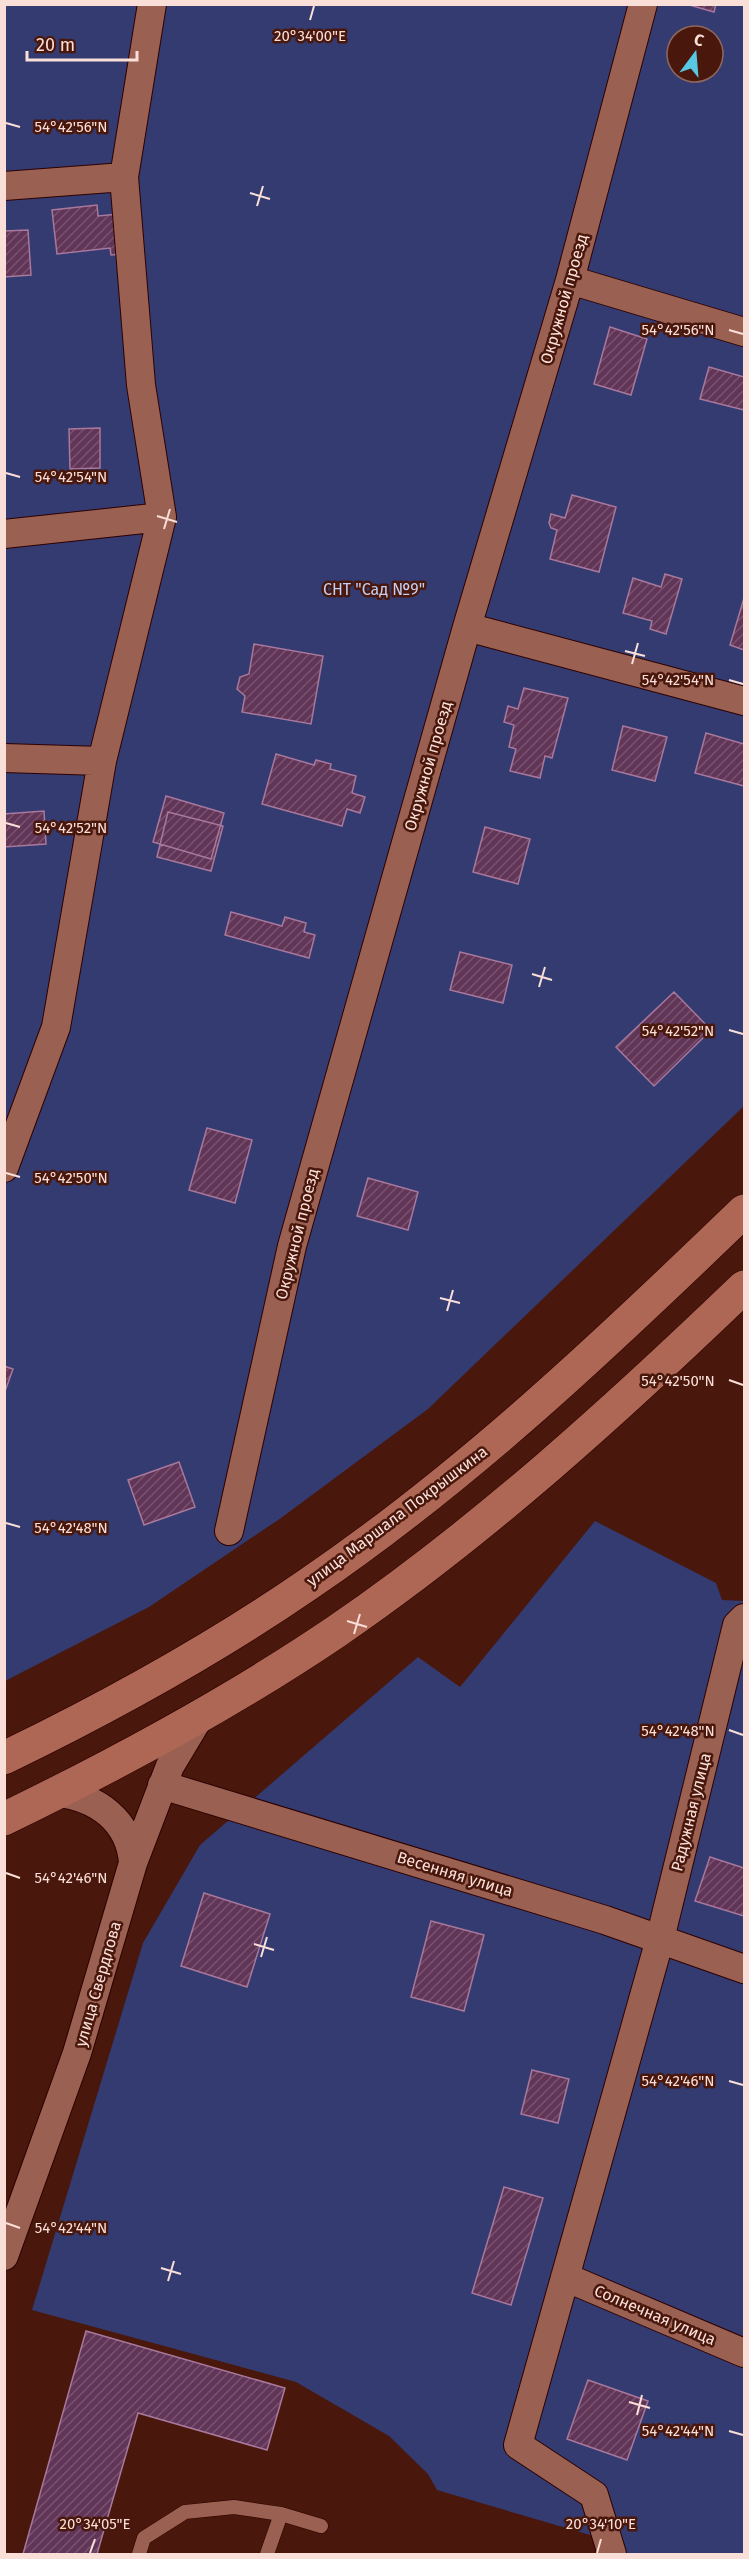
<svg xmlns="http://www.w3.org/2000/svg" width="749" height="2559" font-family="'Fira Sans',sans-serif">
	<defs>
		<pattern id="building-hatch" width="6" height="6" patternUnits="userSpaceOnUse" patternTransform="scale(1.5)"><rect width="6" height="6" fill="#603557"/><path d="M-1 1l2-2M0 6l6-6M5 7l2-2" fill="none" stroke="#78526e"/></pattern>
	</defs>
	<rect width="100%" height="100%" fill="#49170b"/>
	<!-- green -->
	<path fill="#333b70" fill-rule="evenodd" d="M5,5H744V1106L428,1409L281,1518L149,1607L5,1681ZM677,36H713V72H677Z
		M595,1521L716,1583L722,1600L744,1601V2554H629L590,2535L437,2490L428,2474L389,2436L296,2382L32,2310L143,1943L200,1845L418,1657L460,1687Z"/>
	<!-- building -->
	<path fill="url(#building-hatch)" stroke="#a8789d" stroke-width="1.5" d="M686,4H716L714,12Z
		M97,205L98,216L119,214L125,254L111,255L110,248L57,254L52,210Z
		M28,230L31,275L4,277V231Z
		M610,327L647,339L631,395L594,384Z
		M709,367L744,377V410L700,399Z
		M100,428V468L70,469L69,429Z
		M572,495L616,507L599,572L550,559L557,530L551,528L549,523L551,514L565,518Z
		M665,574L682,579L666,634L650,629L652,621L623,613L633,578L661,587Z
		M744,598V650L730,645Z
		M254,644L323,656L311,724L242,712L245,696L237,689L240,677L249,674Z
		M524,688L568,698L552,758L545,756L540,778L510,771L516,749L509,747L514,725L504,722L508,706L518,709Z
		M623,726L667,737L655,781L612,770Z
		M706,733L744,744V786L695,773Z
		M276,754L314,765L316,760L331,764L330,769L356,776L352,793L365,797L360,813L347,809L342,826L262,804Z
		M166,796L224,813L211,859L153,842Z
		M44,811L46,844L4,847V814Z
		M168,812L223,826L211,871L157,857Z
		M485,827L530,839L518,884L473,872Z
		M231,912L282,926L285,917L306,923L304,932L315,935L309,958L225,935Z
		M460,952L512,965L503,1003L450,990Z
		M674,992L711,1030L654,1086L616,1047Z
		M207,1128L252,1140L235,1203L189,1190Z
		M368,1178L418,1192L408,1230L357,1216Z
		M4,1366L13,1369L4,1394Z
		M179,1462L195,1507L144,1525L128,1480Z
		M710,1857L744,1868V1916L695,1901Z
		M204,1893L270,1914L247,1987L181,1966Z
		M431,1921L484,1935L464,2011L411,1997Z
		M532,2070L569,2079L558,2123L521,2114Z
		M504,2187L543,2198L511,2305L472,2293Z
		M86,2331L285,2388L267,2450L138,2413L97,2554H23Z
		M588,2380L648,2401L627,2460L567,2439Z"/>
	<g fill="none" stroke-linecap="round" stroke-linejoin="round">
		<!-- lane casing -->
		<g stroke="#2d0000" stroke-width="15">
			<path id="lane" d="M139,2554L144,2538L185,2512L234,2507L281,2514L321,2526
				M267,2554L281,2514"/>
		</g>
		<!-- street casing -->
		<g stroke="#2d0000" stroke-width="30">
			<path id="street" d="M4,186L124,177
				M570,280L744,332
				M4,534L162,517
				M467,627L744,701
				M4,758L102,761
				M4,1168L56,1027L102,761L162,517L141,385L124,177L152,4
				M229,1531L292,1246L467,627L570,280L643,4
				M162,1785L605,1920L744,1969
				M58,1793C97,1797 130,1821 133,1863
				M4,2256L77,2053L133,1863L170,1766L200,1716
				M565,2277L744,2353
				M612,2554L594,2495L518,2445L660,1939L737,1625L744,1618"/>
		</g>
		<!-- primary casing -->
		<g stroke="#2d0000" stroke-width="34">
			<path id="primary" d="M4,1758C109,1707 211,1651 307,1585C466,1477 606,1344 744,1211
				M4,1819C119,1763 231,1703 337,1631C484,1530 616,1410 744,1287"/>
		</g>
		<!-- lane -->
		<use href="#lane" stroke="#9a6052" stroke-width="14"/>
		<!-- street -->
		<use href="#street" stroke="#9a6052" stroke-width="28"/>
		<!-- primary -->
		<use href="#primary" stroke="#ae6755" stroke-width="33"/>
	</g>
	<!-- ticks -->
	<path fill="none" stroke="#fadfd8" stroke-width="2" d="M310,20L314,6M6,123L20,127M250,193L270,199M257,206L263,186M729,330L743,334M6,473L20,477M157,516L177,522M164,529L170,509M625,651L645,656M632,664L638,643M729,680L743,684M6,823L20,827M532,974L552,980M539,987L545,967M729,1030L743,1034M6,1173L20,1177M440,1298L460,1303M447,1311L453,1290M729,1380L743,1385M6,1523L20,1527M347,1621L367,1627M354,1634L360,1614M729,1730L743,1735M6,1873L20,1878M254,1944L274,1950M261,1957L267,1937M729,2081L743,2085M6,2223L20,2228M161,2268L181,2274M168,2281L174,2261M629,2402L650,2408M637,2415L642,2395M729,2431L743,2435M90,2553L95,2539M597,2553L601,2539"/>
	<g text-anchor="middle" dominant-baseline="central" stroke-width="5" stroke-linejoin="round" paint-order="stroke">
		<!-- street labels -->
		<g font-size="16" fill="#fadfd8" stroke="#49170b">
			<text transform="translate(564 299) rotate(-74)">Окружной проезд</text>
			<text transform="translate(428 766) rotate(-74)">Окружной проезд</text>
			<text transform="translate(297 1234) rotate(-76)">Окружной проезд</text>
			<text transform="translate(397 1516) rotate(-37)">улица Маршала Покрышкина</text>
			<text transform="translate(691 1812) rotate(-76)">Радужная улица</text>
			<text transform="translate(455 1874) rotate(17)">Весенняя улица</text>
			<text transform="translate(98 1984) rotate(-74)">улица Свердлова</text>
			<text transform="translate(655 2315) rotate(23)">Солнечная улица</text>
		</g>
		<!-- park labels -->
		<g font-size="16" fill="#c5cef3" stroke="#49170b">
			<text x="374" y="589">СНТ "Сад №9"</text>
		</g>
	</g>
	<g font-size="15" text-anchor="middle" fill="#fadfd8" stroke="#49170b" stroke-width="5" stroke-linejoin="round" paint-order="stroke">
		<text x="310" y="41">20°34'00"E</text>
		<text x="71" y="132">54°42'56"N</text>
		<text x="678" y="335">54°42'56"N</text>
		<text x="71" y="482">54°42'54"N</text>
		<text x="678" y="685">54°42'54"N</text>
		<text x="71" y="833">54°42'52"N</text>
		<text x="678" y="1036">54°42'52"N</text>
		<text x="71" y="1183">54°42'50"N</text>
		<text x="678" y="1386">54°42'50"N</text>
		<text x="71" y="1533">54°42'48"N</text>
		<text x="678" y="1736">54°42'48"N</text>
		<text x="71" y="1883">54°42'46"N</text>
		<text x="678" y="2086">54°42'46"N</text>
		<text x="71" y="2233">54°42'44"N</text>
		<text x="678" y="2436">54°42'44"N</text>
		<text x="95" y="2529">20°34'05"E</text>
		<text x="601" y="2529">20°34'10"E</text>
	</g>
	<!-- border -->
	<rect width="749" height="2559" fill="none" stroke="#fadfd8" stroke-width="12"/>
	<!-- north arrow -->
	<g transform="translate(695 54) rotate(16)"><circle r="28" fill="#49170b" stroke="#90675d" stroke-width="1.5"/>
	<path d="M0-4.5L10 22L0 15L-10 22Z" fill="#57c9e2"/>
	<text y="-9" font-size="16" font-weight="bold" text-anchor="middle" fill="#fadfd8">С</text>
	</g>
	<!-- scale -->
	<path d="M27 51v9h110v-9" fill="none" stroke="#fadfd8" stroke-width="3"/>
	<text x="36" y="51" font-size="18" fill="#fadfd8" stroke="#49170b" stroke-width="4.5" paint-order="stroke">20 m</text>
</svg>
